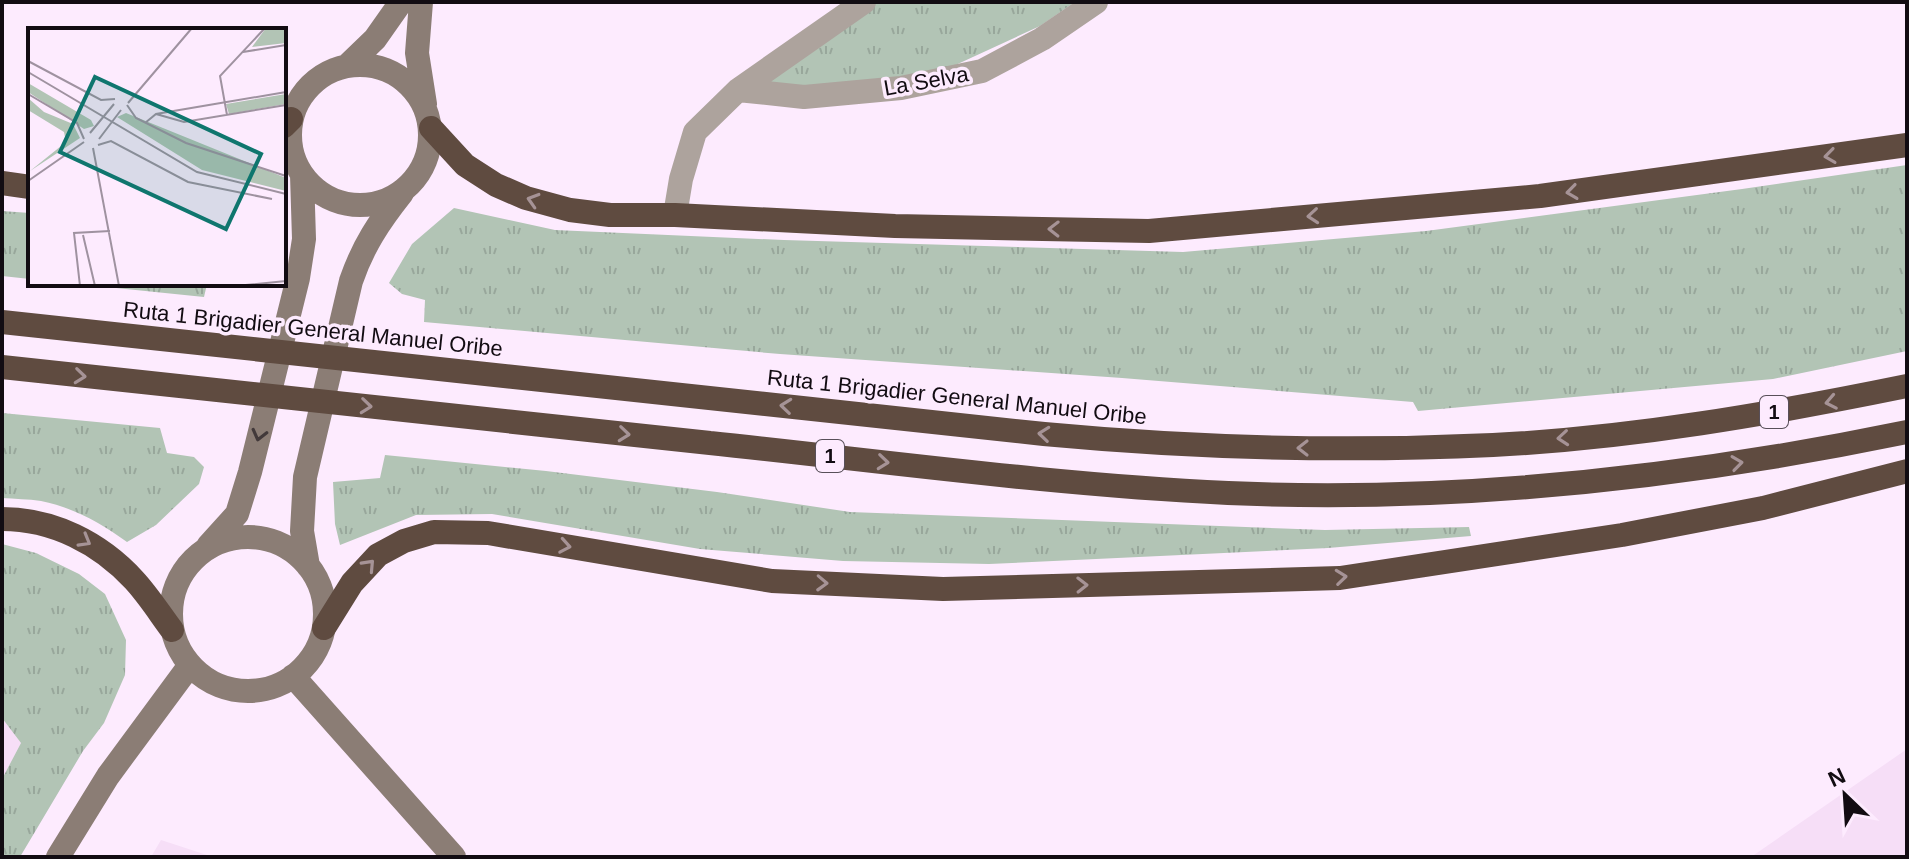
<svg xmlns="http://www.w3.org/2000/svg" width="1909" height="859" font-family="Arial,sans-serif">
	<defs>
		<pattern id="grass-tufts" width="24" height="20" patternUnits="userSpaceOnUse" patternTransform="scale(2)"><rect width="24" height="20" fill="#b2c4b5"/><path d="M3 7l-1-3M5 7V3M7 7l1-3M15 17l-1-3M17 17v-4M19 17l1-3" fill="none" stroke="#98a79b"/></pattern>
	</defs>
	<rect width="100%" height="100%" fill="#fdebfe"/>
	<!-- built -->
	<path fill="#f6def7" d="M2,718L21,743L2,779Z
		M1907,749V857H1751Z
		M161,840L213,857H151Z"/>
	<!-- grass -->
	<path fill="url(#grass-tufts)" d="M871,2H1075L1040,26L949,68L859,87L760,85Z
		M1907,165V351L1773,379L1418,411L1413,402L1122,378L780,354L424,322L425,300L402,294L389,283L412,244L454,208L555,230L784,240L1183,252L1426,231L1742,189Z
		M2,211L30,213V279L2,276Z
		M77,284H207L204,297Z
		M2,413L160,428L167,453L194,457L204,467L199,484L156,525L127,542C101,523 72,507 41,501C28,499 15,499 2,498Z
		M385,455L546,471L717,492L850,512L1325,530L1469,527L1471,536L1328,548L989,564L843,561L700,549L492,514L416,515L340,545L335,524L333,482L380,478Z
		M2,544L36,553L79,574L105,594L126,640L125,675L104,723L83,751L20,857H2V779L21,743L2,718Z"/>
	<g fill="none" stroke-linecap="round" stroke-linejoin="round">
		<!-- street -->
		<path stroke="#ada39d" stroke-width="24" d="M738,90L804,97L901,88L982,71L1042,39L1096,2
			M675,215L681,179L695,132L738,90L864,2"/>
		<!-- secondary -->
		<path stroke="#8b7d75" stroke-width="24" d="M421,2L417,53L425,104
			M290 135a70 70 0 1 1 140 0a70 70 0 1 1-140 0Z
			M348,65L375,39L401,2
			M171 614a77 77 0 1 1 154 0a77 77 0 1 1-154 0Z
			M208,546L237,514L250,472L298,278L304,239L302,175
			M308,566L302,531L305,477L351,281C363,246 379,222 402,193
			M293,676L454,857
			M58,857L108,776L190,665"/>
		<!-- highway -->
		<path stroke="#5f4b40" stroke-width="24" d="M284,126L291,119
			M431,128L465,165L496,185L526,198L570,210L610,215H675L895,226L1149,231L1540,196L1907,145
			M2,183L30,187
			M2,322L1044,434C1194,448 1343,452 1493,445C1632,438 1770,414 1907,386
			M2,367C238,393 474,418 710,443C882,461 1055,485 1228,493C1456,503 1684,478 1907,432
			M2,519C53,519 100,543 134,580C148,595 160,614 172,630
			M324,628L352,583L378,555L404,541L434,532L488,533L772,581L943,589L1340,578L1622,535L1763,508L1907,471"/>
	</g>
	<!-- one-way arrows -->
	<defs><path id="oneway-chevron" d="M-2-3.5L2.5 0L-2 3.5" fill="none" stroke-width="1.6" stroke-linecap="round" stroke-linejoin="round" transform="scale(2)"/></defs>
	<g stroke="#a69396">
		<use href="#oneway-chevron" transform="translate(1830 156) rotate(172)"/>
		<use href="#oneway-chevron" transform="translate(1572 192) rotate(172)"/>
		<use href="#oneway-chevron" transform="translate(533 200) rotate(-163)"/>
		<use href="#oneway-chevron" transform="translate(1313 216) rotate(175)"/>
		<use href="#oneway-chevron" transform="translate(1054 229) rotate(-179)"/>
		<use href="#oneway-chevron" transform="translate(80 376) rotate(6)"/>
		<use href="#oneway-chevron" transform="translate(1831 402) rotate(169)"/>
		<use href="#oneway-chevron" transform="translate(366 406) rotate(6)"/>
		<use href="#oneway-chevron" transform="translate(786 406) rotate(-174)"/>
		<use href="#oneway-chevron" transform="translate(624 434) rotate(6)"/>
		<use href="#oneway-chevron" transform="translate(1044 434) rotate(-174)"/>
		<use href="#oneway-chevron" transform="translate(1563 438) rotate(175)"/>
		<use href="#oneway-chevron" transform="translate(1303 448) rotate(-180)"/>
		<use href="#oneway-chevron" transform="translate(883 462) rotate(6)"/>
		<use href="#oneway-chevron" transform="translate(1737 463) rotate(-8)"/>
		<use href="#oneway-chevron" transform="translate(85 541) rotate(30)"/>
		<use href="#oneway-chevron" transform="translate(565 546) rotate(10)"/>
		<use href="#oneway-chevron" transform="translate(369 565) rotate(-47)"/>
		<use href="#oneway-chevron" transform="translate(1341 577) rotate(-6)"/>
		<use href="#oneway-chevron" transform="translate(822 583) rotate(2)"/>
		<use href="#oneway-chevron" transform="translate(1082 585) rotate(-1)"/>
	</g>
	<use stroke="#42393a" href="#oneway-chevron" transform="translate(259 435) rotate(104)"/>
	<g text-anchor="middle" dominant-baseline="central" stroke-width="7" stroke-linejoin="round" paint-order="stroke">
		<!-- shield labels -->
		<g fill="#fdebfe" stroke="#584f59" stroke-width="2">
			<rect x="1760" y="396" width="28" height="32" rx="6"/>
			<rect x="816" y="440" width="28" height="32" rx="6"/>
		</g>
		<g font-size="20" font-weight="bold" fill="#120c12">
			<text x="1774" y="412">1</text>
			<text x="830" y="456">1</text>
		</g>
		<!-- street labels -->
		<g font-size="22" fill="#120c12" stroke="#fdebfe">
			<text transform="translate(926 81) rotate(-10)">La Selva</text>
			<text transform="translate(313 329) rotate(6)">Ruta 1 Brigadier General Manuel Oribe</text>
			<text transform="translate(957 397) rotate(6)">Ruta 1 Brigadier General Manuel Oribe</text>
		</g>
	</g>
	<!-- overview -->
	<g transform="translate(28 28)">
		<rect width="258" height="258" fill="#fdebfe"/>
		<path d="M0,55L63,92L66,98L56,101L0,64ZM258,66V76L201,86L198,76ZM0,70L16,84L45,96L52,110L2,143L38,114L36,104L0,82ZM98,85L258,150V163L174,142L89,89Z" fill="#b2c4b5"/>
		<path d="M238,0H258V15L224,19Z" fill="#b2c4b5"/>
		<path fill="none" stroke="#9f92a0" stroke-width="2" d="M215,24L258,17M0,33L73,72L87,71M0,44L169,144L258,166M0,66L49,95L56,111M100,75L164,0M99,77L108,90L158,115L258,148M128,86L156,94L258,77M199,87L192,48L237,0M117,95L128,86L258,64M62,105L86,76M71,111L93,82M70,117L83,113L160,154L244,171M65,120L91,258M0,153L56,114M55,207L67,258M52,258L46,205L82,203M207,258L258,253"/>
		<path fill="#0f766e" fill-opacity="0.15" stroke="#0f766e" stroke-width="4" d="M67,49L233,126L198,201L32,124Z"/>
		<rect width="258" height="258" fill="none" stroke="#120c12" stroke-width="4"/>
	</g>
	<!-- border -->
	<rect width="1909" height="859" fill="none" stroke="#120c12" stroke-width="8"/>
	<!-- north arrow -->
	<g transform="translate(1845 795) rotate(335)" stroke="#fdebfe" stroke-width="6" paint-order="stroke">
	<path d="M0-6L14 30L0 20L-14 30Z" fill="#120c12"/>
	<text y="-12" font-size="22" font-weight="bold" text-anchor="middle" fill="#120c12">N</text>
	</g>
</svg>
